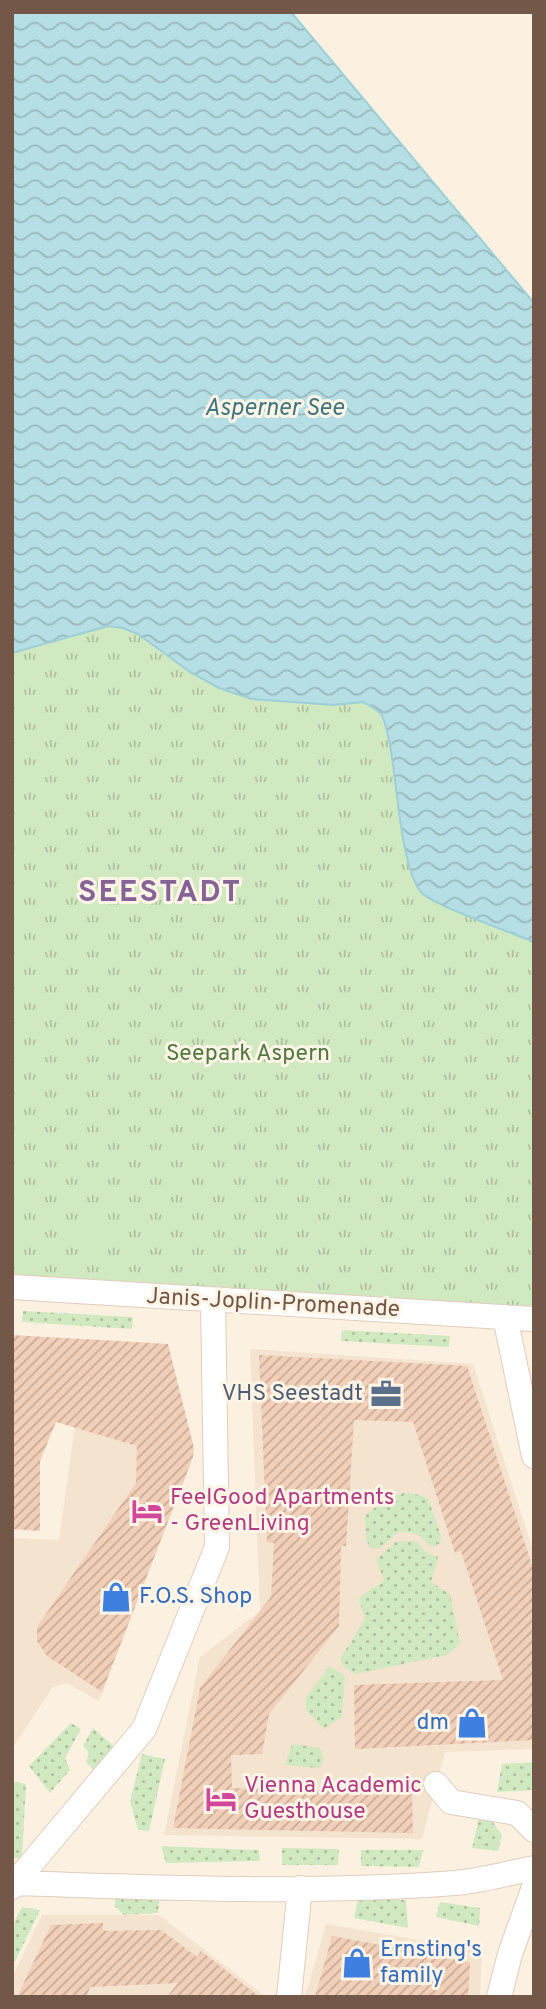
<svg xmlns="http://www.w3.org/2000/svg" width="546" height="2009" font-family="Overpass,sans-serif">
	<defs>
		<pattern id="grass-dots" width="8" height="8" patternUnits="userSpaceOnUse" patternTransform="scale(1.75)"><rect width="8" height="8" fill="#d1e9c0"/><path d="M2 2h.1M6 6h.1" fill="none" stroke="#aec09e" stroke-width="1.8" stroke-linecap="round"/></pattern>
		<pattern id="park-tufts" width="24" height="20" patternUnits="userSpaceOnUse" patternTransform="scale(1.75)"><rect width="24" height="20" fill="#d1e9c0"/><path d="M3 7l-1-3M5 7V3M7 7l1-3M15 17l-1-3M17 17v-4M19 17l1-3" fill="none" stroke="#aec09e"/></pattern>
		<pattern id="water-waves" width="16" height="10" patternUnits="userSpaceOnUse" patternTransform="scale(1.75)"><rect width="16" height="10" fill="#b5dfe5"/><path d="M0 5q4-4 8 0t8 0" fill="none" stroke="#98b8bc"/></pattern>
		<pattern id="building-hatch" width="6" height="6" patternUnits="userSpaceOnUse" patternTransform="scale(1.75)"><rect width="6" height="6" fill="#f2cfb8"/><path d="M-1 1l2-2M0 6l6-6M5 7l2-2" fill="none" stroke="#c8ab98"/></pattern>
	</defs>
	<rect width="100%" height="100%" fill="#fcf1e1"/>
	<!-- residential -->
	<path fill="#f4e3cf" d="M87,1339L168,1344L193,1457L99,1701L67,1683L53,1687L12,1749V1538L59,1540Z
		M250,1349L473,1364L534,1553V1749L445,1752L422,1839L164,1835L200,1657L260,1611Z
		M42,1915H159L266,1997H12V1978Z
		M326,1924L482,1951L480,1997H305Z"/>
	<!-- grass -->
	<path fill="url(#grass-dots)" d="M23,1311L133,1317L132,1329L22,1322Z
		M342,1330L450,1336L449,1347L341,1341Z
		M407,1492L428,1498L441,1536L440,1543L434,1547C427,1545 427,1541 421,1537C414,1532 406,1532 398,1532L380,1548L371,1549L366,1540L365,1516L387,1498Z
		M416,1541L426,1552L438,1557L431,1582L450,1594L460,1644L447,1655L355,1674L343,1666L340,1659L365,1619L359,1599C365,1590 377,1589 384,1580L376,1559L396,1542Z
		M330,1666L345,1676L342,1717L324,1729L306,1710V1697Z
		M71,1723L81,1729L65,1758L70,1770L50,1793L29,1766Z
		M93,1728L116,1748L106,1775L93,1770L86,1762L89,1753L83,1746Z
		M292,1744L320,1748L324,1759L320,1768L285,1765Z
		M142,1754L165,1759L149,1831L138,1830L130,1801Z
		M534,1762V1790L497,1792L502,1764Z
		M14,1782L26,1784L22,1858H12Z
		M489,1817L502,1835L498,1851L472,1848L479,1818Z
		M161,1846L259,1850L260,1861L166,1863Z
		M282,1848L339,1849L338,1865H282Z
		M361,1850H423L419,1867L361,1866Z
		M115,1891L160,1893L158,1913L124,1915L115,1906Z
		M358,1899L406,1900L408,1928L354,1918Z
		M440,1902L480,1908L479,1926L436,1917Z
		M22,1907L40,1910L15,1962L12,1960V1926Z"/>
	<!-- park -->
	<path fill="url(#park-tufts)" d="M108,626L123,628L138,634L190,672L219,688L252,699L334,705L363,701L380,714L386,731L394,760L402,829L422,893L437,902L534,942V1307L12,1276V653Z"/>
	<!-- pitch -->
	<path fill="#d1e9c0" d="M12,1223L45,1224V1242H12Z
		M61,1223L126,1224V1242H62Z"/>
	<!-- water -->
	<path fill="url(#water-waves)" stroke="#9ccfd7" stroke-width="2" d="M12,12H291L534,303V942C513,933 432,905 421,892C400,867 397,776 389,740C387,732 385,721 381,714C377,709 368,705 363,702L334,705L252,699L219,688L190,672L138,634L123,628L108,626L12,653Z"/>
	<!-- building -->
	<path fill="url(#building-hatch)" d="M12,1335L168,1344L194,1448L193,1457L102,1692L47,1656L37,1641V1627L136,1483L137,1446L56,1422L40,1461V1531L12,1529Z
		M259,1355L467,1366L527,1550L534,1573V1740L355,1749L354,1685L503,1680L461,1551L455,1553L413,1422L354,1420L346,1546H341L339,1626L269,1714L262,1754L231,1755L232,1788L412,1792L413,1833L173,1828L200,1688L271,1597L274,1543L267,1542Z
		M103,1923V1931L161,1930L197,1957L201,1951L260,1997H167L178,1983L90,1987L86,1997H17L51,1925Z
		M332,1936L470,1962L468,1997H315Z"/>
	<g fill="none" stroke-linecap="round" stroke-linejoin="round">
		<!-- street casing -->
		<g stroke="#e0cdbd" stroke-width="26">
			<path id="street" d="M12,1287L534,1319
				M505,1317L534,1456
				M436,1784L451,1802L517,1813L534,1830
				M15,1883L144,1729L217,1547L213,1301
				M12,1887L15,1883C161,1888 309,1894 455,1883C481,1881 508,1873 534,1868
				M289,1997L300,1888
				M499,1997L510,1954L534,1887"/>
		</g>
		<!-- street -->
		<use href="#street" stroke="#fff" stroke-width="24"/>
	</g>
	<!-- icons -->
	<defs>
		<g id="office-bare" transform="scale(2.415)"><path d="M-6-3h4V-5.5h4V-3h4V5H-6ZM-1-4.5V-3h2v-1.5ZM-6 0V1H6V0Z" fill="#5c6f8a" stroke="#fff5e7" stroke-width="2.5" paint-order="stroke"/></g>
		<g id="hotel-bare" transform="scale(2.415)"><path d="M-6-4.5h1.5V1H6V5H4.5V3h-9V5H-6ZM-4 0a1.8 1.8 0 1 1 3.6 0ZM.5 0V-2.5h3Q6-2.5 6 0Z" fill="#d1479c" stroke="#fff5e7" stroke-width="2.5" paint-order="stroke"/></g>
		<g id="shop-bare" transform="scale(2.415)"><path d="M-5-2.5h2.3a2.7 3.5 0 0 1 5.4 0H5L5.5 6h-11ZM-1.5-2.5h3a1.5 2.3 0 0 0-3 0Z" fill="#3f7fe0" stroke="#fff5e7" stroke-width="2.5" paint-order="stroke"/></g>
	</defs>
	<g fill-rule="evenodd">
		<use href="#office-bare" x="386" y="1394"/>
		<use href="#hotel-bare" x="147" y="1511"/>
		<use href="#shop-bare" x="116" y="1597"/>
		<use href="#shop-bare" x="472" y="1723"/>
		<use href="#hotel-bare" x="221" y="1799"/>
		<use href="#shop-bare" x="357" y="1963"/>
	</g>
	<g text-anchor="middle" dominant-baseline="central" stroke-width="6" stroke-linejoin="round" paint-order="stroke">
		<!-- park labels -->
		<g font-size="23" fill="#517940" stroke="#fff5e7">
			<text x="248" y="1054">Seepark Aspern</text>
		</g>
		<!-- street labels -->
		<g font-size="23" fill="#735748" stroke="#fff5e7">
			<text transform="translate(273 1304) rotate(3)">Janis-Joplin-Promenade</text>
		</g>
		<!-- service labels -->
		<g font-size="23" fill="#4e5e75" stroke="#fff5e7" text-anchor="end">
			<text x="363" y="1394">VHS Seestadt</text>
		</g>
		<!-- hotel labels -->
		<g font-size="23" fill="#b23c85" stroke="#fff5e7" text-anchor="start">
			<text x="170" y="1498">FeelGood Apartments<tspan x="170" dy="26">- GreenLiving</tspan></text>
			<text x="244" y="1786">Vienna Academic<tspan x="244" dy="26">Guesthouse</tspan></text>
		</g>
		<!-- shop labels -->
		<g font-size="23" fill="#366cbe" stroke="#fff5e7" text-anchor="start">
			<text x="139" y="1597">F.O.S. Shop</text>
			<text x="449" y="1723" text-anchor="end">dm</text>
			<text x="380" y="1950">Ernsting's<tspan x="380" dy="26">family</tspan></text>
		</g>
		<!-- water labels -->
		<g font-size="24" font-style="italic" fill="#3f7680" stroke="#fff5e7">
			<text x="274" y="409">Asperner See</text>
		</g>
		<!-- district labels -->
		<g font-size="30" font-weight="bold" letter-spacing="2" fill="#856397" stroke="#fff5e7">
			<text x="160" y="893">SEESTADT</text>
		</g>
	</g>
	<!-- border -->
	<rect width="546" height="2009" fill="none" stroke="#735748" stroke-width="28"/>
</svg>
